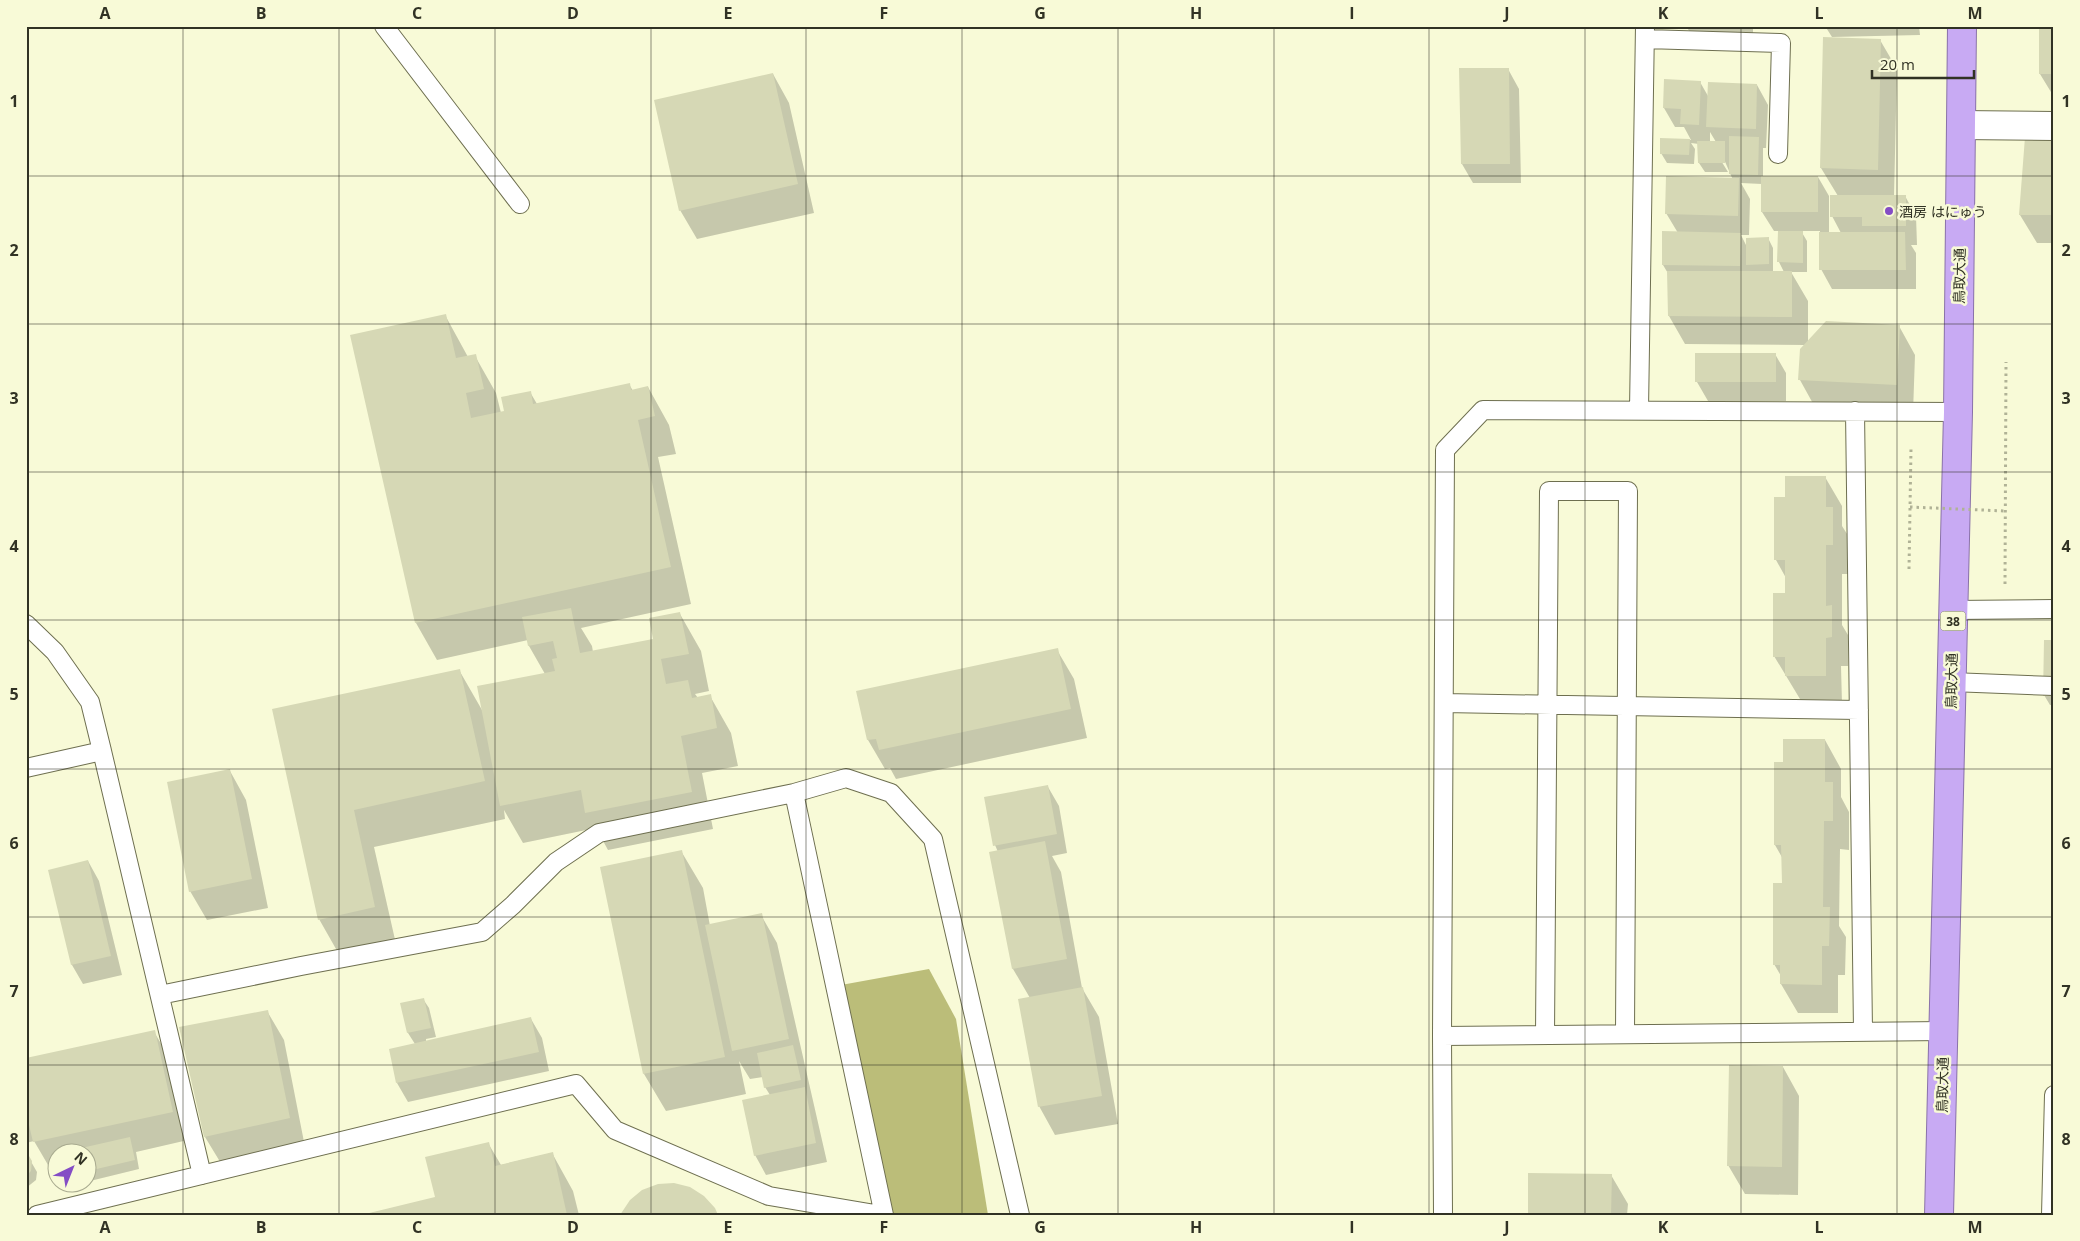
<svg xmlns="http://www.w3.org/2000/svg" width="2080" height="1241" font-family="'Open Sans','Noto Sans JP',sans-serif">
	<rect width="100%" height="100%" fill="#f8fad7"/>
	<!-- forest -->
	<path fill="#bbbd79" d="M929,969L956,1019L988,1215H886L841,985Z"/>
	<!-- shadow -->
	<path fill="#0003" fill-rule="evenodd" d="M1686,26H1753V40L1693,37Z
		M1825,26H1919L1920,35L1832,37Z
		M2054,26V97L2040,74Z
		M1880,40L1897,69L1894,196H1905L1916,216L1917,245H1911L1916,253V289H1832L1821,269L1820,231H1801L1807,241V272H1791L1808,301V342L1899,326L1915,355L1913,413L1816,409L1800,380L1805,345L1685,344L1669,316V275L1663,265L1678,233L1666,213L1733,180L1723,157L1720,159L1728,172H1705L1699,163V144L1691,143L1695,149L1694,164L1667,163L1661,153L1662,139L1691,140L1684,127H1675L1664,108L1700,82L1708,96L1757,85L1768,105L1766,148H1763V177H1818L1829,196V233H1841L1832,216L1838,196L1821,168ZM1710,132L1716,142H1710ZM1741,183L1762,184V212L1774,231H1779V262L1784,272H1773V248L1768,238L1747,247L1741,235H1749L1750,199Z
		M1508,69L1519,89L1521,183H1473L1462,164Z
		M773,74L789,103L814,213L697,239L680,210Z
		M2054,138V243H2037L2020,215Z
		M445,315L468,357L475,356L496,393L501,413L506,412L530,392L537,404L629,384L633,391L648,387L669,425L676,454L658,457L691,604L581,628L592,646L593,652L654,640L680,614L701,651L709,691L695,694L698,698L710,696L731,733L738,766L702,773L713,829L608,850L596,828L523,843L504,810L505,819L374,847L396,944L340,956L319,919L273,710L459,670L482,710L545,674L529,646L528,640L437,660L416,623L352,336Z
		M1775,354L1786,373V401H1708L1697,382L1696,355Z
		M1825,477L1842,506V526L1849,537V574H1842V625L1848,635V666H1841L1842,704H1803L1774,656L1786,594V578L1776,560L1775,498H1786Z
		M2054,641V705H2050L2044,695Z
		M1057,650L1074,679L1087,738L896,779L890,768L885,769L868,740L858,692Z
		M1825,740L1841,769V797L1849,812V850L1840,849L1839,926L1846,937L1845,975H1838V1013H1798L1781,984V976L1774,964L1783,884V859L1775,845L1784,763Z
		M230,771L246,800L268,908L207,920L190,891Z
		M1048,787L1059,806L1067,853L1052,856L1061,872L1082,988L1099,1017L1118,1124L1055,1135L1039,1106L1030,998L1013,969L998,852L995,845Z
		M681,851L703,888L710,926L761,915L777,943L827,1162L766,1175L755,1155L770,1095L765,1087L763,1077L750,1079L739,1061L746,1094L666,1111L644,1074Z
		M88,861L99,881L122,975L83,984L72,965L49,871Z
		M423,999L429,1008L436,1037L426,1039V1042L531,1019L542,1038L549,1071L408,1102L397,1083L415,1044L408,1033L401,1004Z
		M267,1011L284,1040L305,1147L222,1165L205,1137Z
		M154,1032L171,1060L188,1140L136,1152L139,1169L90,1181L88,1177V1154H58V1169L51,1170L34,1141L26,1143V1059Z
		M1783,1067L1799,1096L1798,1195L1745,1194L1728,1165Z
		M488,1143L501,1165L552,1153L573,1191L579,1215H363L436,1198Z
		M26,1153L37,1172L36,1180L26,1188Z
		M1611,1175L1628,1204L1627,1215H1529Z"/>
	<!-- building -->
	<path fill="#d6d8b5" d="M2039,26H2054V74H2039Z
		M1823,37L1881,39L1878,170L1820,168Z
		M1459,68H1509L1510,164H1461Z
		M773,73L798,184L679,211L654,100Z
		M1664,79L1701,81L1699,125L1680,124L1681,109L1663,108Z
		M1708,82L1757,84L1756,129L1706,127Z
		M1729,136L1759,137L1758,175L1729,174Z
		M2025,137H2054V215H2019Z
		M1660,138L1690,139L1689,155L1660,154Z
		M1697,141H1725V163H1698Z
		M1666,176L1739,178L1738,216L1665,214Z
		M1761,176H1818V212H1761Z
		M1830,195H1906V226H1862V217H1830Z
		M1662,231L1741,233L1740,266L1662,265Z
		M1778,231H1803V263L1777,262Z
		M1819,232H1905L1906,270H1819Z
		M1769,237V264L1746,265V238Z
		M1667,271H1792V317L1668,316Z
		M446,314L456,358L476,354L484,389L466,393L471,418L504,411L501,397L531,391L533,404L630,383L631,390L648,386L655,416L638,420L671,567L415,623L350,335Z
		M1826,321L1900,325L1897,385L1798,380L1800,349Z
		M1695,353H1776V382H1695Z
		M1785,476H1826V507H1833V545H1826V606L1832,605V637L1826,638V676H1785V657H1773V593H1785V560H1774V497H1785Z
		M571,608L580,653L653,639L649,618L680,612L689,654L661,659L666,684L688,680L692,698L711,694L717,728L681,736L692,792L585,813L581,790L500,806L477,686L555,671L552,659L557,658L553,641L528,646L522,617Z
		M2044,640H2054V696H2043Z
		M1058,648L1071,709L879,750L876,739L867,740L856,691Z
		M460,669L485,781L354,810L375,907L318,920L272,709Z
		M1783,739H1825V782H1833V821H1824L1823,907H1830L1829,946H1822V985L1780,984V965H1773V883H1782L1781,845H1774V762H1783Z
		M230,769L252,879L189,892L167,782Z
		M1048,785L1057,834L993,846L984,797Z
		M1045,841L1067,959L1012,969L989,852Z
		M682,850L725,1057L643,1074L600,867Z
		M88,860L111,956L71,965L48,870Z
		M762,913L789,1039L732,1051L705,925Z
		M1083,987L1102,1096L1038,1107L1018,999Z
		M424,998L431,1028L407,1033L400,1003Z
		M268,1010L290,1118L204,1137L179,1027Z
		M531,1017L539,1052L396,1083L389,1049Z
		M155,1030L173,1112L33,1142L26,1112V1058Z
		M793,1045L801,1080L764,1088L757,1053Z
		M1729,1065L1783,1066L1782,1167L1727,1166Z
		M805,1087L816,1143L754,1156L742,1100Z
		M130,1137L135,1160L88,1171V1154H79L77,1149Z
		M489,1142L495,1166L553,1152L567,1215H361L435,1197L425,1157Z
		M26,1151L32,1161L31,1171L26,1176Z
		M1528,1173L1612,1174L1611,1215H1528Z
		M674,1183L690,1187L704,1196L715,1208L718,1215H620L630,1200L642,1190L658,1184Z"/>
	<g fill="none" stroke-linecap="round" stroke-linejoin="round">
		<!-- service casing -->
		<g stroke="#6e6f50" stroke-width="20">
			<path id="service" d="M384,26L520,204
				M1645,39L1781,43L1778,154
				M1639,410L1645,26
				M1855,411L1863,1031
				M1953,610L2054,609
				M26,624L55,652L90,702L102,751L26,768
				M1951,682L2054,686
				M1444,703L1859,710
				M102,751L202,1175
				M794,793L884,1215
				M160,995L301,966L482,932L513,905L556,862L599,833L794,793L846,778L891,793L933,839L1020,1215
				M1545,1035L1549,491H1628L1625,1034
				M1442,1036L1943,1031
				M37,1215L576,1084L615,1130L769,1196L881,1215
				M1443,1215L1442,1036L1445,450L1483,410L1958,412
				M2051,1215L2054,1095"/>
		</g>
		<!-- minor casing -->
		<g stroke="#6e6f50" stroke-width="30">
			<path id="minor" d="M1961,125L2054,126"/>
		</g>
		<!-- trunk casing -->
		<g stroke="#8a72a9" stroke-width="30">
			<path id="trunk" d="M1939,1215L1958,412L1962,26"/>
		</g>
		<!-- path -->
		<path stroke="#b0b296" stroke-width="3" stroke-dasharray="2.5 4" stroke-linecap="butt" d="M1909,569L1911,448
			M2005,584L2006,362"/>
		<!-- service -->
		<use href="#service" stroke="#fff" stroke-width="18"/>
		<!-- minor -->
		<use href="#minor" stroke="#fff" stroke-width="28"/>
		<!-- trunk -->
		<use href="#trunk" stroke="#c8aaf3" stroke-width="28"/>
		<!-- path-bridge -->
		<path stroke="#b0b296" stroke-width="3" stroke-dasharray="2.5 4" stroke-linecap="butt" d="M1910,507L2005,511"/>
	</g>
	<!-- grid -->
	<path fill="none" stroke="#313224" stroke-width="1" stroke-opacity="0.55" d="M183,26V1215M339,26V1215M495,26V1215M651,26V1215M806,26V1215M962,26V1215M1118,26V1215M1274,26V1215M1429,26V1215M1585,26V1215M1741,26V1215M1897,26V1215M26,176H2054M26,324H2054M26,472H2054M26,620H2054M26,769H2054M26,917H2054M26,1065H2054"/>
	<!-- markers -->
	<circle fill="#844dc5" stroke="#f8fad7" stroke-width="2" cx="1889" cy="211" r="5"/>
	<g text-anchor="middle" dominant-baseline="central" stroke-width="5" stroke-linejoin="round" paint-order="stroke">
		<!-- shield labels -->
		<rect fill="#f8fad7" stroke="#6d6e5a" stroke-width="1" x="1940.5" y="611.5" width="25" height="19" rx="4"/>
		<g font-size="12" font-weight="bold" fill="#313224">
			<text x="1953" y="621">38</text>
		</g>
		<!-- poi labels -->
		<g font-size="14" fill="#313224" stroke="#f8fad7" text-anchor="start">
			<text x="1899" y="211">酒房 はにゅう</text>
		</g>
		<!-- street labels -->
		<g font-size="14" fill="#313224" stroke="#f8fad7">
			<text transform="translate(1959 276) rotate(-89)">鳥取大通</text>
			<text transform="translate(1951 681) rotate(-89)">鳥取大通</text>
			<text transform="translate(1942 1085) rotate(-89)">鳥取大通</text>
		</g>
	</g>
	<!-- border -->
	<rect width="2080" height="1241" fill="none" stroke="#f8fad7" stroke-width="55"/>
	<!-- north arrow -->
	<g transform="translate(72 1168) rotate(43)"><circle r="24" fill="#f8fad7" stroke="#a8aa8f"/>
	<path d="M0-4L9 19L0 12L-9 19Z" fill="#844dc5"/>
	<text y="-8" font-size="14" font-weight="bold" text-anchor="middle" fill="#313224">N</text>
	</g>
	<!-- scale -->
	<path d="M1872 70v8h102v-8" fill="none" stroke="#313224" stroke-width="2.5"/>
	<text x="1880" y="70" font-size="15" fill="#313224" stroke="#f8fad7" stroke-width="4" paint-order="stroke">20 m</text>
	<rect x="28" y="28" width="2024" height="1186" fill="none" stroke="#313224" stroke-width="2"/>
	<g font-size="16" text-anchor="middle" font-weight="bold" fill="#313224">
		<text x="105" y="19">A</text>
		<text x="261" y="19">B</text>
		<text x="417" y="19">C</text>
		<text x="573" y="19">D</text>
		<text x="728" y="19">E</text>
		<text x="884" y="19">F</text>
		<text x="1040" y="19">G</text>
		<text x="1196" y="19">H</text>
		<text x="1352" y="19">I</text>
		<text x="1507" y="19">J</text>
		<text x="1663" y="19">K</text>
		<text x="1819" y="19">L</text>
		<text x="1975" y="19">M</text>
		<text x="14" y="107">1</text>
		<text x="2066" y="107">1</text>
		<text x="14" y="256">2</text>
		<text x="2066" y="256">2</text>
		<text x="14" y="404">3</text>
		<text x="2066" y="404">3</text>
		<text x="14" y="552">4</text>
		<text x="2066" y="552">4</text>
		<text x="14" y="700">5</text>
		<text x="2066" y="700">5</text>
		<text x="14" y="849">6</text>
		<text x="2066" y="849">6</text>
		<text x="14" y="997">7</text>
		<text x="2066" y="997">7</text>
		<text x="14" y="1145">8</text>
		<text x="2066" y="1145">8</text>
		<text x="105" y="1233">A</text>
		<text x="261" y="1233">B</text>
		<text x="417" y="1233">C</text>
		<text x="573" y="1233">D</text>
		<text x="728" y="1233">E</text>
		<text x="884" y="1233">F</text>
		<text x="1040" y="1233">G</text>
		<text x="1196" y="1233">H</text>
		<text x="1352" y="1233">I</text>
		<text x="1507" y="1233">J</text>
		<text x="1663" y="1233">K</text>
		<text x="1819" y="1233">L</text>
		<text x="1975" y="1233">M</text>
	</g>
</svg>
